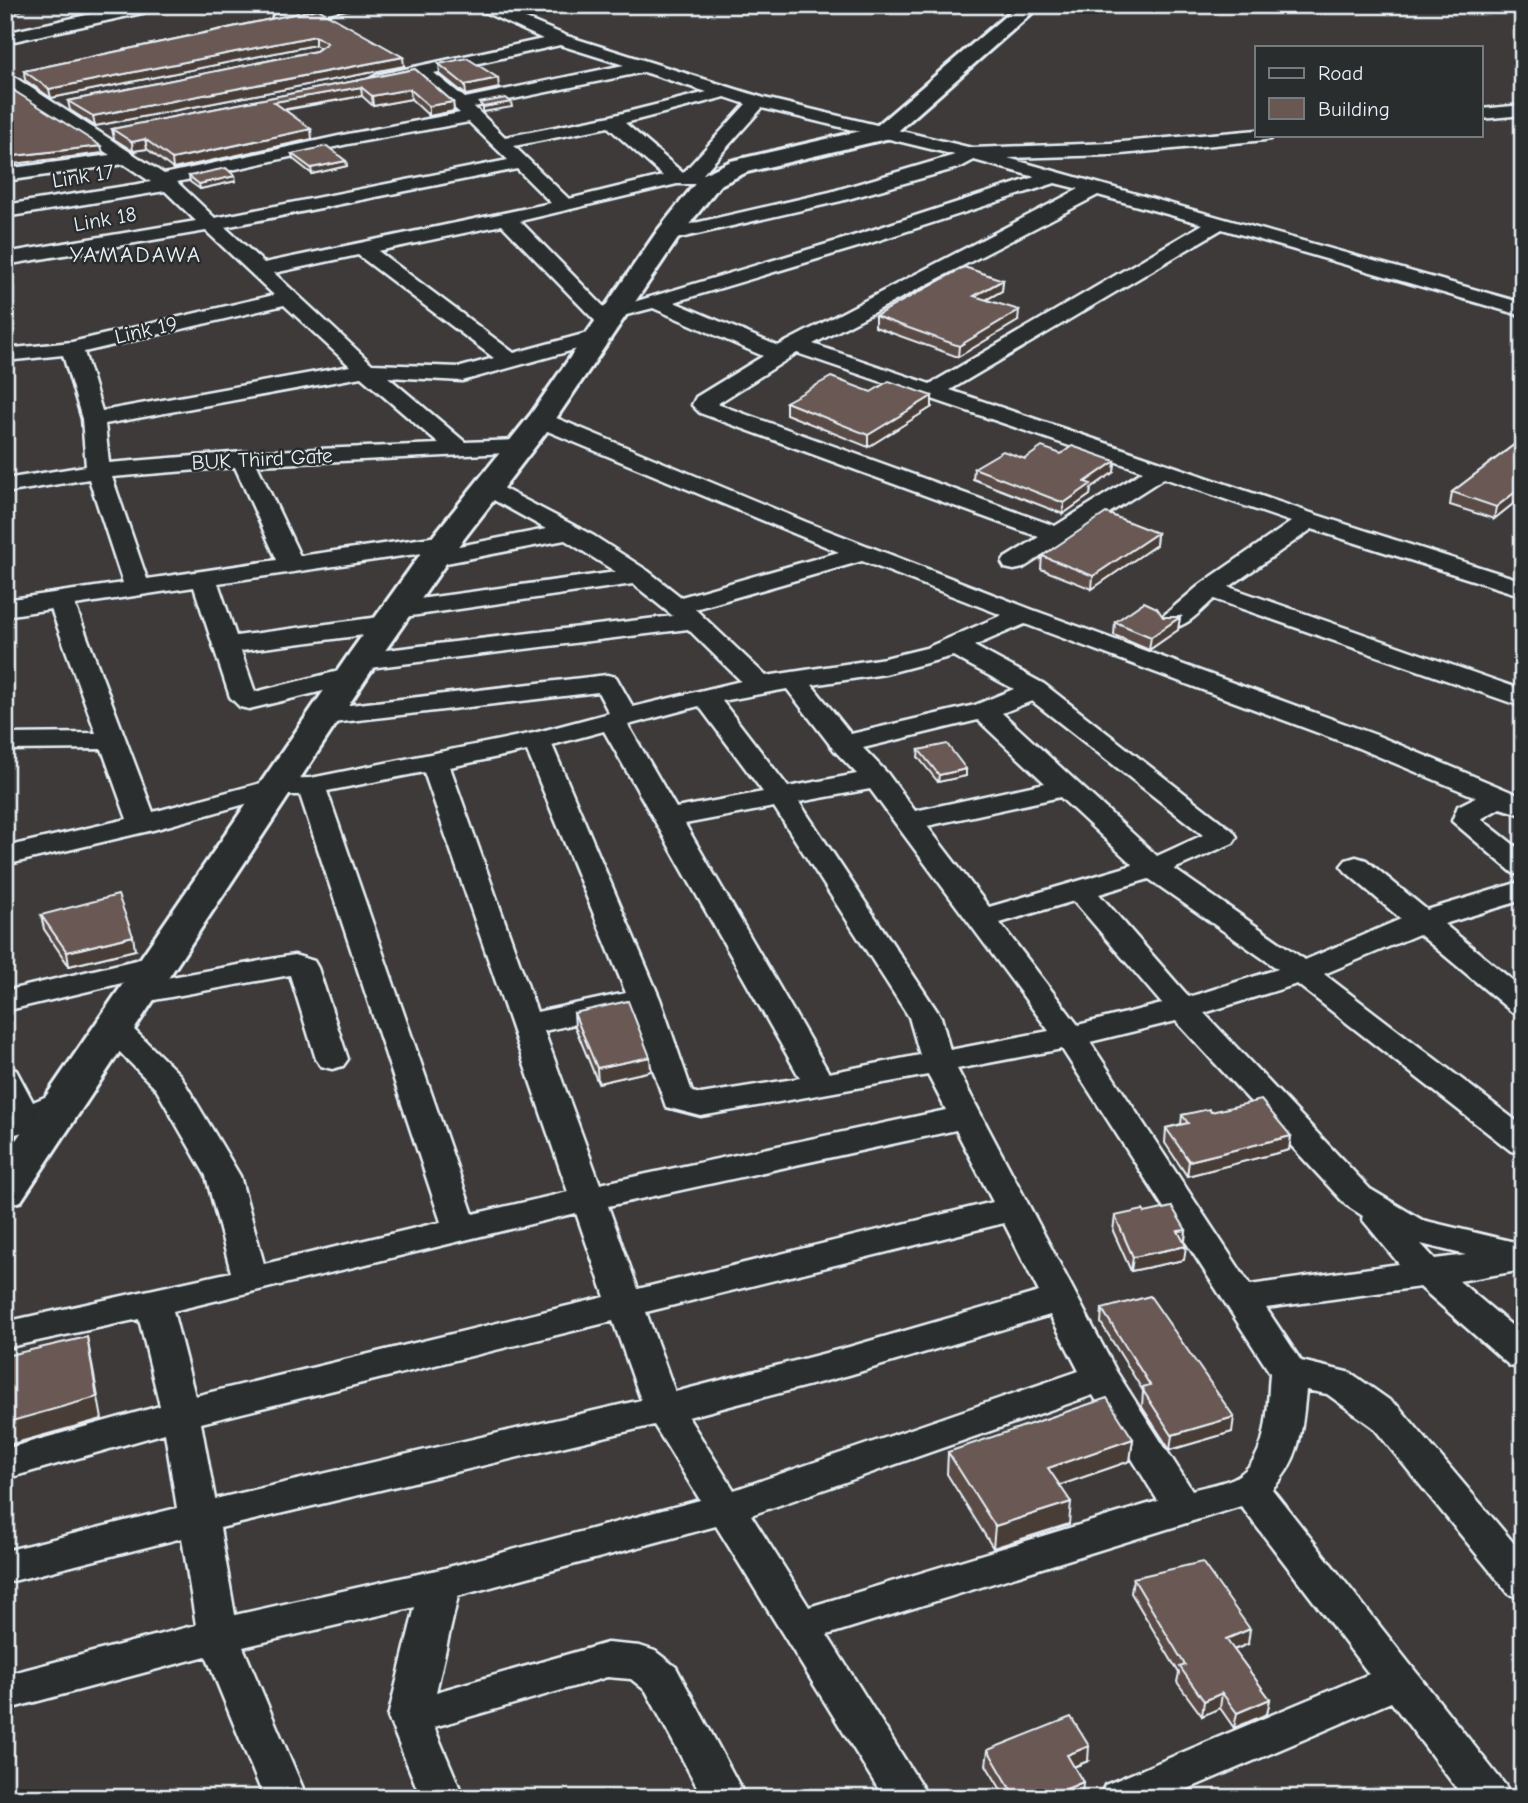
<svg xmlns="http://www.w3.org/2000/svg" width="1528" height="1803" font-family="'Comic Neue',sans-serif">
	<rect width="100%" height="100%" fill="#3d3a39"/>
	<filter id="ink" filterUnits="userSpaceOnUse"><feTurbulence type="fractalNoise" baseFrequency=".0143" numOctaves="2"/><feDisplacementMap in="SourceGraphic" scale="14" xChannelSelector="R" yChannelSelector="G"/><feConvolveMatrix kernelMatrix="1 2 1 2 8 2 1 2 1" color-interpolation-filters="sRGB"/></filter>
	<g filter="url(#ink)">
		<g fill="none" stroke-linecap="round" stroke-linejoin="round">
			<!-- street casing -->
			<g stroke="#e8f1f8" stroke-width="5">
				<path id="street" d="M5,5H26L24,8L5,13Z
					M132,5H164L156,10L5,43V33Z
					M320,5H351L349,8L280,24L272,19L274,15Z
					M469,5H492L567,36L764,98L972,148L1111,143L1257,130V135H1274L1271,139L1265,140L1111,155L1008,158L1523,303V316L1222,229L950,390L1317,515L1523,581V596L1312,529L1229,587L1523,690V707L1214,599C1199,612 1183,633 1162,627L1158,622L1162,617L1201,584L1291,522L1164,478L1023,568L1014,570L1005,568L1002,563L1005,558L1039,537L700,413L692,405L696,397L763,356L653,308L615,318L619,323L615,327H601L502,225L378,251L514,353L598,330L606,331L609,336L606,341L462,381L388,377L465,442L519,440L527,442L530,447L527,452L257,465L300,556L445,535L454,537L457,542L454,547L546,529L481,493L477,488L481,483L489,481L594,536L648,571L681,597L839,552L533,425L530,420L533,415H549L806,522L1033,610L1376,735L1523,797V815L1500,808L1481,819L1523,852V876L1513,873L1452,821L1458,806L1476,797L1356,747L1025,624L974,646L1044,684L1233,831L1237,837L1233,843L1174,869L1305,960L1401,919L1346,872L1341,866L1346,860L1356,857L1366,860L1427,910L1523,881V900L1444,924L1523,989V1015L1512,1012L1419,934L1324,974L1523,1126V1154L1511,1151L1297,984L1204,1013L1370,1189L1422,1220L1523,1244V1270L1459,1281L1523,1335V1369L1510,1366L1420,1287L1266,1308L1301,1361L1351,1373L1399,1407L1523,1554V1599L1509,1594L1373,1427L1327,1394L1306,1390C1302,1429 1301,1460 1272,1489L1505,1785L1511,1798H1464L1391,1702L1167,1798H1099L1105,1785L1369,1674L1241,1506L827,1635L929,1798H884L716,1526L458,1596L436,1692L607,1643L640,1646L655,1651L676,1667L746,1798H703L646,1691L631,1679L607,1677L434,1727L464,1798H421L388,1717L415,1607L243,1647L307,1798H264L206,1656L5,1710V1675L196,1625L182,1538L5,1583V1551L177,1508L165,1433L5,1479V1449L160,1406L139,1319L5,1348V1322L231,1272L206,1176L156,1089L103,1035L98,1028L103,1021L114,1018L125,1021L180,1075L240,1176L264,1264L441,1222L300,795H277L153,830L5,865V847L127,819L102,749L5,750V734L96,733L51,609L5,616V600L123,583L89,479L5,493V479L86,466L82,419L63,355L5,361V349L72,342L274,295L206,231L5,265V253L196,221L165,191L5,217V205L151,182L124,164L5,181V169L110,155L19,97L5,85V71L164,174L348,134L460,113L417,76L377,85L368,80L377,75L543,39ZM560,45L624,65L465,98L434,73ZM644,72L707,92L611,116L505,137L474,107ZM725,97L746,104L683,173L625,123ZM762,108L955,155L830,192L660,231L657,235L660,239L667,241L841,201L961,167L974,160L1035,177L847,238L607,310L520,221L677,184H718L720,180L718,176L703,174ZM469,122L508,160L215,218L177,182L348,144ZM608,127L663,176L569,199L514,146ZM517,169L551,203L264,263L225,227ZM1055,183L1079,189L778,346L674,302L861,246ZM1098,195L1203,224L930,384L813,344ZM358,255L494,358L461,367L372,364L274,273ZM284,305L350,366L102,411L84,352ZM797,353L1143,471L1055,526L717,404ZM361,377L439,444L243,452L109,463L105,424ZM235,467L277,560L147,579L112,477ZM565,540L616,572L397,602L388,605L384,610L388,615L397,618L633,584L673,616L361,653L352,655L348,661L352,667L361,669L688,629L741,681L633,707L616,677L607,675L324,708L314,710L311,716L314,722L324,724L598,692L609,713L534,733L311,778L276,779L153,812L75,605L194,587L230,697L240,707L249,709L360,682L364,676L360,670L351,668L255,692L241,651L387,632L396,629L400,624L396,619L387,616L236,636L218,583L436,551L427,553L424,558L427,563L436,565ZM862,561L1002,615L926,648L885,658L766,676L695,609ZM953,656L1014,689L975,705L851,734L812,685L885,674ZM787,689L834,750L857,774L788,787L722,701ZM1032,701L1203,835L1157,856L1002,713ZM699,706L763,792L676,808L628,725ZM978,720L1045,783L915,811L887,773L863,748ZM604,731L800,1078L701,1094L692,1092L660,999L552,745ZM527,751L626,993L537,1012L450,767ZM424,772L568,1192L473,1214L327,791ZM870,789L1049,1031L950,1050L941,1017L799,802ZM1060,797L1133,865L989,907L927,826ZM774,807L909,1017L920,1055L829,1073L685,824ZM1149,879L1278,969L1189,997L1099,894ZM1074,901L1162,1004L1078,1025L1000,923ZM633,1011L666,1107L701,1116L928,1075L946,1110L600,1184L544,1031ZM1176,1021L1346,1205L1363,1216L1362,1219L1399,1264L1250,1285L1090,1042ZM1062,1049L1270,1373C1267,1407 1270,1460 1234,1478C1221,1484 1205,1486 1192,1490L1116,1371L957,1069ZM956,1130L993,1202L638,1289L608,1206ZM576,1213L605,1297L195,1396L173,1311ZM1004,1223L1039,1292L849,1347L675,1392L646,1312ZM1421,1244L1466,1255L1435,1259ZM1050,1315L1079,1371L734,1490L688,1417L849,1375ZM613,1321L641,1400L215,1499L201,1423ZM1093,1395L1158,1501L809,1607L751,1515ZM654,1425L700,1500L441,1569L235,1615L220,1528Z
					M1523,105V115L1481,119V109Z
					M157,955L168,958L172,965L168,972L5,1011V991Z
					M294,955L314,961L318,968L348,1059L343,1066L332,1069L321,1066L316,1059L290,975L138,1003L127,1000L122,993L127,986L138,983Z
					M5,1067L16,1070L33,1102L66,1088L78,1091L82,1099C70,1119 27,1131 5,1137Z"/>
			</g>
			<!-- secondary casing -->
			<g stroke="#e8f1f8" stroke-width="6">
				<path id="secondary" d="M1018,5H1041L890,138L747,172L720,185L677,240L551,426L456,549L377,662L21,1201L5,1205V1156L349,654L434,535L531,414L658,230L702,175L731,161L874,128Z"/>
			</g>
			<!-- street -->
			<use href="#street" fill="#2a2d2e" fill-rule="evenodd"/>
			<!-- secondary -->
			<use href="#secondary" fill="#2a2d2e" fill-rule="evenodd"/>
		</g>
		<!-- wall -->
		<path fill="#5a4c47" stroke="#e8f1f8" stroke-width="2" d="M318,9L404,66L95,126L70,110L68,101L316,51L320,48L315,45L51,98L25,80L24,71Z
			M439,64L499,88L466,95L440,74Z
			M415,69L453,102L454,111L429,116L411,99L373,106L362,96L285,110L312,139L173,169L147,149L133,151L114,139L112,129Z
			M292,154L346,161L347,166L312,174L293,159Z
			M189,176L236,181L200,189L190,182Z
			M1003,280L1002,291L986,300L1018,321L958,357L875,327V316Z
			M871,392L932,396V407L868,447L786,414V402Z
			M1523,421V496L1494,519L1450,505L1452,492L1520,440L1515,438L1517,426Z
			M1061,454L1115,461L1114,472L1091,488L1090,495L1063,514L973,479L974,468L1025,459Z
			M1157,533L1156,545L1092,589L1041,569L1042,556Z
			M1163,617H1180L1178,630L1149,650L1114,635L1115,622Z
			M919,750L966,769V776L938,782L918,757Z
			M41,915L135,950L69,966L44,929Z
			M574,1013L651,1071L598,1083L575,1027Z
			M1211,1112L1291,1136L1289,1150L1187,1176L1165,1143L1166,1128L1181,1124L1182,1115Z
			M1115,1216L1186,1230L1185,1243L1184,1260L1131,1271L1113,1231Z
			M1102,1309L1232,1432L1170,1450L1142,1407L1143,1391L1101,1323Z
			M1133,1439L1130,1461L1060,1485L1069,1524L993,1548L947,1474L948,1452Z
			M1133,1578L1248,1644L1234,1650L1270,1699L1267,1714L1234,1728L1220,1708L1202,1716L1177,1682L1179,1673L1131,1593Z
			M988,1750L1088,1761L1074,1767L1082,1797L1079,1798H1006L986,1765Z"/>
		<!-- shaded-wall -->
		<path fill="#4a3e39" stroke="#e8f1f8" stroke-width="2" d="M315,36V45L51,98L49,89Z
			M403,57L404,66L95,126L93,116Z
			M498,78L499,88L466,95L465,85Z
			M361,87L362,96L275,111L274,102Z
			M410,89L411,99L373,106L372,96Z
			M453,102L454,111L429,116V106Z
			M511,102L512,107L483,112V107Z
			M311,129L312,139L173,169L172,159Z
			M145,139L147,149L133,151L132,142Z
			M101,146L103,153L5,165V157Z
			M346,161L347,166L312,174L311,168Z
			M235,176L236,181L200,189L199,184Z
			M1003,280L1002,291L973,307L974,296Z
			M1019,310L1018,321L958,357L959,346Z
			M932,396V407L868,447V435Z
			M1115,461L1114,472L1091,488L1090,495L1063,514L1064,503L1085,482Z
			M1523,486V496L1494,519L1496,507Z
			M1157,533L1156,545L1092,589L1093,576Z
			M1180,617L1178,630L1149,650L1151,637Z
			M966,769V776L938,782L939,775Z
			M133,936L135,950L69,966L67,952Z
			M650,1057L651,1071L598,1083L597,1068Z
			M1291,1136L1289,1150L1187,1176L1189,1161Z
			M1186,1230L1184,1245L1178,1231Z
			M1186,1246L1184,1260L1131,1271L1133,1257Z
			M87,1337L102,1419L5,1446V1423Z
			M1234,1417L1232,1432L1170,1450L1172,1435Z
			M1133,1439L1130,1461L1046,1490L1048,1468Z
			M1071,1502L1069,1524L993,1548L995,1526Z
			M1250,1629L1248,1644L1223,1654L1226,1639Z
			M1222,1693L1220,1708L1202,1716L1204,1701Z
			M1270,1699L1267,1714L1234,1728L1237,1713Z
			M1089,1746L1088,1761L1065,1770L1067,1755Z
			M1083,1782L1082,1797L1079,1798H1045Z"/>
		<!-- building -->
		<path fill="#695852" stroke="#e8f1f8" stroke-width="2" d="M318,9L403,57L93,116L68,101L316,51L327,43L315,36L49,89L24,71Z
			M467,58L498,78L465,85L439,64Z
			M415,69L453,102L429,106L410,89L372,96L361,87L274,102L311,129L172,159L145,139L132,142L112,129Z
			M5,82L16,92L101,146L5,157Z
			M506,98L511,102L483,107L479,103Z
			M327,146L346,161L311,168L292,154Z
			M226,168L235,176L199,184L189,176Z
			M964,267L1003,280L974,296L1019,310L959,346L875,316Z
			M831,377L871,392L889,381L932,396L868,435L786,402Z
			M1523,421V428L1517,426Z
			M1523,438V486L1496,507L1452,492Z
			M1072,446L1115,461L1085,482L1091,484L1064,503L974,468L1003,451L1025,459L1042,447L1061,454Z
			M1106,513L1157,533L1093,576L1042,556Z
			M1144,602L1157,608L1163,617H1180L1151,637L1115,622Z
			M947,744L966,769L939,775L919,750Z
			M118,895L133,936L67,952L41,915Z
			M628,1001L650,1057L597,1068L574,1013Z
			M1261,1100L1291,1136L1189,1161L1166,1128L1188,1123L1182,1115L1209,1109L1211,1112Z
			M1172,1207L1186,1230L1178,1231L1186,1246L1133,1257L1115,1216L1143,1210L1145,1213Z
			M1150,1296L1234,1417L1172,1435L1144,1392L1143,1387L1150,1385L1102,1309Z
			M87,1337L97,1397L5,1423V1356Z
			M1107,1398L1133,1439L1048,1468L1071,1502L995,1526L948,1452Z
			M1202,1562L1250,1629L1226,1639L1270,1699L1237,1713L1222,1693L1204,1701L1180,1667L1185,1665L1133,1578Z
			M1071,1717L1089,1746L1067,1755L1083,1782L1045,1798H1016L988,1750Z"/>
	</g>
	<g text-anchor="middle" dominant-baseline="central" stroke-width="5" stroke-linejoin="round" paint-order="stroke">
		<!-- far-street labels -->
		<g font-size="21" fill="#e8f1f8" stroke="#2a2d2e">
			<text transform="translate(83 176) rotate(-9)">Link 17</text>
			<text transform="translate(105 219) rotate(-10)">Link 18</text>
			<text transform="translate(146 330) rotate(-13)">Link 19</text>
			<text transform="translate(262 459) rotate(-3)">BUK Third Gate</text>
		</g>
		<!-- far-neighbourhood labels -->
		<g font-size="23" letter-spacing="2" fill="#e8f1f8" stroke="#2a2d2e">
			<text x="136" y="254">YAMADAWA</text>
		</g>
	</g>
	<!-- margin -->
	<rect width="1528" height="1803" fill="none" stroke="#2a2d2e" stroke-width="28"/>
	<rect x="14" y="14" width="1500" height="1775" fill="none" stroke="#e8f1f8" stroke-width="2.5" filter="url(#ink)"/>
	<!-- legend -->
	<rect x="1255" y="46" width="228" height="91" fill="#2a2d2e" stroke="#767b7f" stroke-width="2"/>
	<rect x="1269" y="68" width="35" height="10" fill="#2a2d2e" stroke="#767b7f" stroke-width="2"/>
	<text x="1318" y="80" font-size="21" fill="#e8f1f8">Road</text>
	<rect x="1269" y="98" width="35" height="21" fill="#695852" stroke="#767b7f" stroke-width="2"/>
	<text x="1318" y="116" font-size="21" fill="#e8f1f8">Building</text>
</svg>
